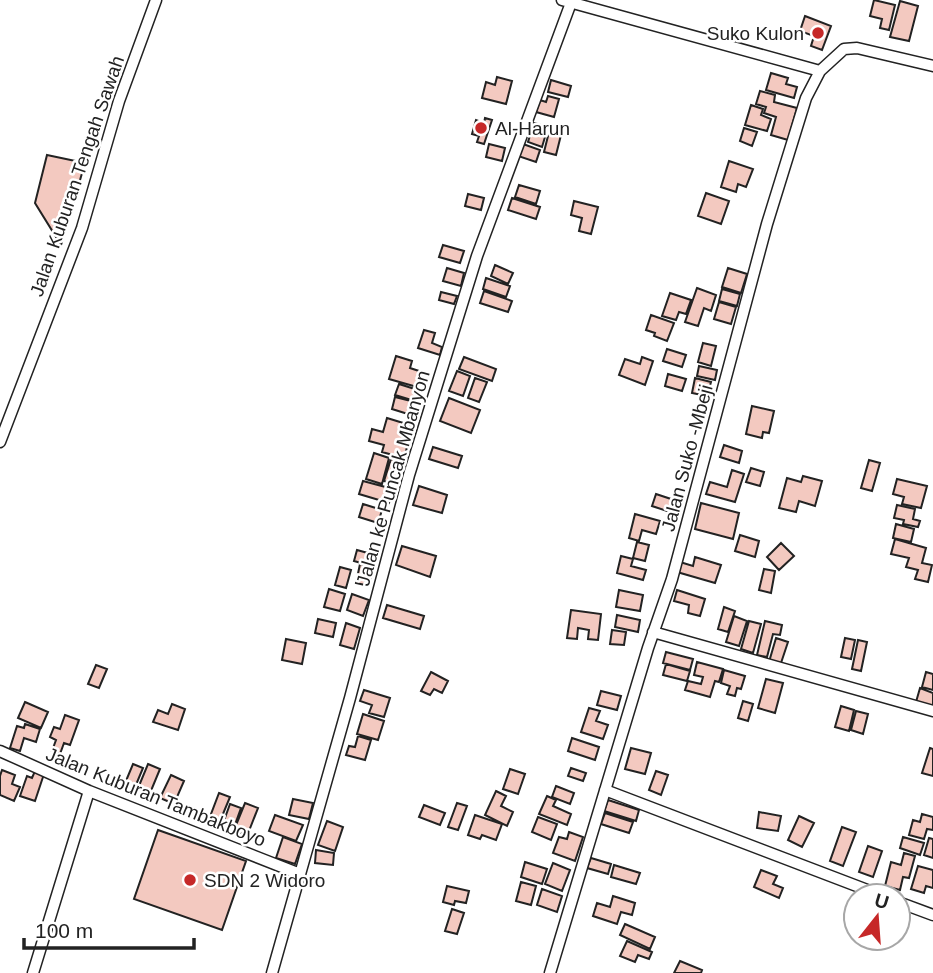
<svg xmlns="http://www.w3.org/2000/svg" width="933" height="973" font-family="Arial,sans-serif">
	<rect width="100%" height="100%" fill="#fff"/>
	<!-- building -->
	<path fill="#f3c9c0" stroke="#222" stroke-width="2" d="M874,0L895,5L889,30L880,28L882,19L870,16Z
		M900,1L918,6L909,41L890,37Z
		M805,16L831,26L822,50L811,46L814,36L800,31Z
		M771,73L788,78L786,84L797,87L794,98L766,90Z
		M497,77L512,81L506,104L482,98L486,82L495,85Z
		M551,80L571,86L568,97L548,92Z
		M760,91L775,95L774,102L797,108L788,140L771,135L776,117L764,113L766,107L756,104Z
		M548,96L559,99L554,117L536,112L540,100L546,102Z
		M751,105L763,109L761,115L771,119L767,131L745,125Z
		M485,118L492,120L484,144L477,142L479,136L472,134L476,120L484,123Z
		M534,123L548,127L542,147L528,142Z
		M744,128L757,132L752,146L740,141Z
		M549,132L561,135L556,155L544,152Z
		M489,144L505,148L502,161L486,157Z
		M523,144L540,150L536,162L518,156Z
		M47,155L85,163L61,245L35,203Z
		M729,161L753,169L746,187L738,184L736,192L721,187Z
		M519,185L540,191L536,204L515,197Z
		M706,193L729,201L721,224L698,216Z
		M468,194L484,198L481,210L465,206Z
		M512,198L540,207L536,219L508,210Z
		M574,201L598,207L591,234L579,231L582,218L571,215Z
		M443,245L464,251L460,263L439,257Z
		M495,265L513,273L508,284L491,276Z
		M447,268L464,273L461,286L443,281Z
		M728,268L747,274L741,293L722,287Z
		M486,278L510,286L506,297L483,289Z
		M697,288L716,295L711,311L704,308L698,326L685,322Z
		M722,289L740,294L737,306L719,301Z
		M484,291L512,301L508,312L480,303Z
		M441,292L457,296L454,304L439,300Z
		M670,293L691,300L686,314L679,312L676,320L662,316Z
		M719,302L736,307L731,324L714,319Z
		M651,315L674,323L667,341L654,336L655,333L646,330Z
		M424,330L435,333L432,343L442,347L440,355L418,348Z
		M703,343L716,346L711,366L698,362Z
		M667,349L686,355L682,367L663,361Z
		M396,356L412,361L410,368L422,372L417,387L389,379Z
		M464,357L496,369L492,381L459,369Z
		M642,357L653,361L645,385L619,375L625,359L640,364Z
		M699,366L717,370L715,380L697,376Z
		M457,371L470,376L463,396L449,391Z
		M668,374L686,379L682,391L665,386Z
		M475,378L487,382L479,402L468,398Z
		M695,378L711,382L707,396L692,393Z
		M399,384L421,391L418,402L395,395Z
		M395,397L415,402L411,415L392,409Z
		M449,398L480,410L471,433L440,421Z
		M752,406L774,411L769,433L763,432L762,438L746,434Z
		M387,418L413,426L404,458L382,452L384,445L369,441L372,429L383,432Z
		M724,445L742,451L739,463L720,457Z
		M433,447L462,456L458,468L429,459Z
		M374,453L389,458L382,484L366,479Z
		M391,459L402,462L396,484L384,481Z
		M869,460L880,463L872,491L861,488Z
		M751,468L764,472L760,486L746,482Z
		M732,470L744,474L735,502L706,494L710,482L727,487Z
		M803,476L822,481L815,506L799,501L796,512L779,508L787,478L801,482Z
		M897,479L927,486L921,508L902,504L904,497L893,494Z
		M363,481L393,489L389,503L359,494Z
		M419,486L447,495L442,513L413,505Z
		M656,494L677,501L673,513L652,506Z
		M701,503L739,513L733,539L695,529Z
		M363,504L382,510L378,523L359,517Z
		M897,505L915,509L913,519L920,521L918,527L903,524L904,520L894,518Z
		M635,514L660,521L656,534L642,530L639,541L629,538Z
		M896,524L914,529L911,542L893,538Z
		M740,535L759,541L755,557L735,551Z
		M895,539L926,548L922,563L932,565L928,582L915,579L918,570L906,567L909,558L891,554Z
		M637,542L649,545L645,561L633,558Z
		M781,543L794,556L779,570L767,557Z
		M402,546L436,556L430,577L396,565Z
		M357,550L375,555L372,566L354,561Z
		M621,556L633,559L631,566L646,570L643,580L617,573Z
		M695,557L721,565L715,583L677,572L680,562L693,566Z
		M360,564L369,566L368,573L372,574L370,581L366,580L365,585L356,583Z
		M340,567L351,570L346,588L335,585Z
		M764,569L775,571L771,593L759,590Z
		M329,589L345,594L340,611L324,607Z
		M619,590L643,595L640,611L616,607Z
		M677,590L705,599L700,616L688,613L689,605L674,601Z
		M352,594L369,600L363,616L347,610Z
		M387,605L424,616L420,629L383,618Z
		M724,607L735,611L728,632L718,629Z
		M571,610L601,614L598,640L588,639L589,630L578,628L577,639L567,638Z
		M617,615L640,620L638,632L615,627Z
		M734,616L747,621L739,646L726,642Z
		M318,619L336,623L333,637L315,633Z
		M749,621L761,624L753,653L741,649Z
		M765,621L782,625L780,635L773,634L767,657L757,655Z
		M346,623L360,628L354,649L340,645Z
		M612,630L626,632L624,645L610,644Z
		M776,638L788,642L780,666L769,662Z
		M845,638L855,640L851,659L841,657Z
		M286,639L306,643L302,664L282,660Z
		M858,640L867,642L861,671L852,669Z
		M666,652L693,659L690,670L663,663Z
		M697,662L723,669L719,682L715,681L710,697L685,690L688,681L701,684L703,677L694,675Z
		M666,664L690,671L687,681L663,675Z
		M96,665L107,669L99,688L88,684Z
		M724,670L745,676L741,689L737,688L735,696L727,694L730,686L721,683Z
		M431,672L448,681L442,693L434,689L430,695L421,691Z
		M926,672L933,674V690L922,687Z
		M766,679L783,683L775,713L758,708Z
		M920,688L933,693V707L916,702Z
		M364,690L390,698L384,717L369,713L372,705L360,701Z
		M601,691L621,696L617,710L597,705Z
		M743,701L753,704L748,721L738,718Z
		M25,702L48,712L41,728L18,718Z
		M172,704L185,709L178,730L153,722L158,710L168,714Z
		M841,706L854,710L849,731L835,727Z
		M589,708L600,711L596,721L608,725L603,739L581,732Z
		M856,711L868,714L863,734L851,730Z
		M363,714L384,721L378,740L357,734Z
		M65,715L79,720L70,745L64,743L60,754L52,751L56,740L50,737L54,727L60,729Z
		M25,724L40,729L36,742L24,738L20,751L10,748L17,726L24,728Z
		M358,736L371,740L365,760L346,755L349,746L355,747Z
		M572,738L599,747L595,760L568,751Z
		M631,748L651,753L645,774L625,769Z
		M930,748L933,749V776L922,773Z
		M133,764L143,768L133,792L123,788Z
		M148,764L160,769L148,798L136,793Z
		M571,768L586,773L583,781L568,776Z
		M510,769L525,774L518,794L503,789Z
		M2,770L15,775L12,784L20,787L14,801L0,795V776Z
		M35,771L44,774L35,801L20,796L27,776L32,778Z
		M656,771L668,775L661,795L649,790Z
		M171,775L184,781L174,804L160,798Z
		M556,786L574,793L570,804L552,797Z
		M496,791L506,796L501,806L513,812L507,826L485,815Z
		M219,793L230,797L218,826L208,822Z
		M547,796L556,800L553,806L571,814L567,825L539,814Z
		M293,799L313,803L309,819L289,815Z
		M608,800L639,810L636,821L604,811Z
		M245,803L258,808L247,836L234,830Z
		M457,803L467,806L458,830L448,827Z
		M230,804L241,808L232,833L221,829Z
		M424,805L445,813L440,825L419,817Z
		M759,812L781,816L778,831L757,828Z
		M605,813L633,822L629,833L601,824Z
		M922,814L933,817V830L927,829L924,839L909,835L913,820L920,822Z
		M275,815L303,825L296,841L269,831Z
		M475,815L502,824L496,840L482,835L480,839L468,835Z
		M799,816L814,823L802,847L788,840Z
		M538,817L557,824L551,840L532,832Z
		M327,821L343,827L335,851L318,845Z
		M842,827L856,832L843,866L830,861Z
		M158,830L246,861L222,930L134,899Z
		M569,832L583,837L575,861L553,853L559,837L567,839Z
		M283,837L302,844L295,864L276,858Z
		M903,837L924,843L920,855L900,848Z
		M929,838L933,839V858L924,855Z
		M868,846L882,851L873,877L859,872Z
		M316,850L334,853L333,865L315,863Z
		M904,853L915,856L909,878L903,877L900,890L885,886L891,862L901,865Z
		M591,858L611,864L608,874L587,868Z
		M525,862L547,869L542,884L521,877Z
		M553,863L570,870L562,891L545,884Z
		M614,865L640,873L636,884L611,877Z
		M918,866L933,870V888L926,886L924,893L911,889Z
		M761,870L777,876L773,884L783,888L779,898L754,887Z
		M521,882L536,886L531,905L516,901Z
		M447,886L469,891L466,903L455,901L454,905L443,902Z
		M542,889L562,896L557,912L537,905Z
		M613,896L635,903L632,915L621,912L617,924L593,916L597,903L610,907Z
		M452,909L464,913L457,934L445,931Z
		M625,924L655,937L650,949L620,935Z
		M627,941L652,952L649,959L638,955L635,962L620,956Z
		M680,961L702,970L701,973H674Z"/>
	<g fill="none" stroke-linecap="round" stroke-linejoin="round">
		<!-- minor casing -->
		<g stroke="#222" stroke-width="13">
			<path id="minor" d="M562,0L820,71
				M0,442L82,228L119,101L156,0
				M653,632L933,711
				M0,751L89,791L300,874
				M605,790L883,896
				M898,902L933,915
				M33,973L89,791
				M272,973L350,698L409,475L477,256L572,0
				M550,973L648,648L672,579L767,224L806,98L820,71L844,49L857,48L933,66"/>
		</g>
		<!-- minor -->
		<use href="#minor" stroke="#fff" stroke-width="10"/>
	</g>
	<!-- markers -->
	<g fill="#c62828" stroke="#fff" stroke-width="2.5">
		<circle cx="818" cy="33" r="7"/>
		<circle cx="481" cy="128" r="7"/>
		<circle cx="190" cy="880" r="7"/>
	</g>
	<g text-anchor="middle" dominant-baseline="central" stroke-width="5" stroke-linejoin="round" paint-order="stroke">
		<!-- poi labels -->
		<g font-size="19" fill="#222" stroke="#fff" text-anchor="start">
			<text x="804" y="33" text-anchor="end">Suko Kulon</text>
			<text x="495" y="128">Al-Harun</text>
			<text x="204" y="880">SDN 2 Widoro</text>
		</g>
		<!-- street labels -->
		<g font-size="19" fill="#222" stroke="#fff">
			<text transform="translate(77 176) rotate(-71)">Jalan Kuburan Tengah Sawah</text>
			<text transform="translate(687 458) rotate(-75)">Jalan Suko -Mbeji</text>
			<text transform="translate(393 478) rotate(-74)">Jalan ke Puncak Mbanyon</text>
			<text transform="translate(156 797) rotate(22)">Jalan Kuburan Tambakboyo</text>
		</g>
	</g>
	<!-- north arrow -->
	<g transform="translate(877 917) rotate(17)"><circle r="33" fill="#ffffff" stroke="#a7a7a7" stroke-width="2"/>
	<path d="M0-5L12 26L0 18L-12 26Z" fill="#c62828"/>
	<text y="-10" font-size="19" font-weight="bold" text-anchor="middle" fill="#222222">U</text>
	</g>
	<!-- scale -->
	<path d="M24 938v10h170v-10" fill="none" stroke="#222222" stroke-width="3.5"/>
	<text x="35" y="938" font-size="21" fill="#222222" stroke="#ffffff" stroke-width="5" paint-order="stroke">100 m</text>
</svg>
